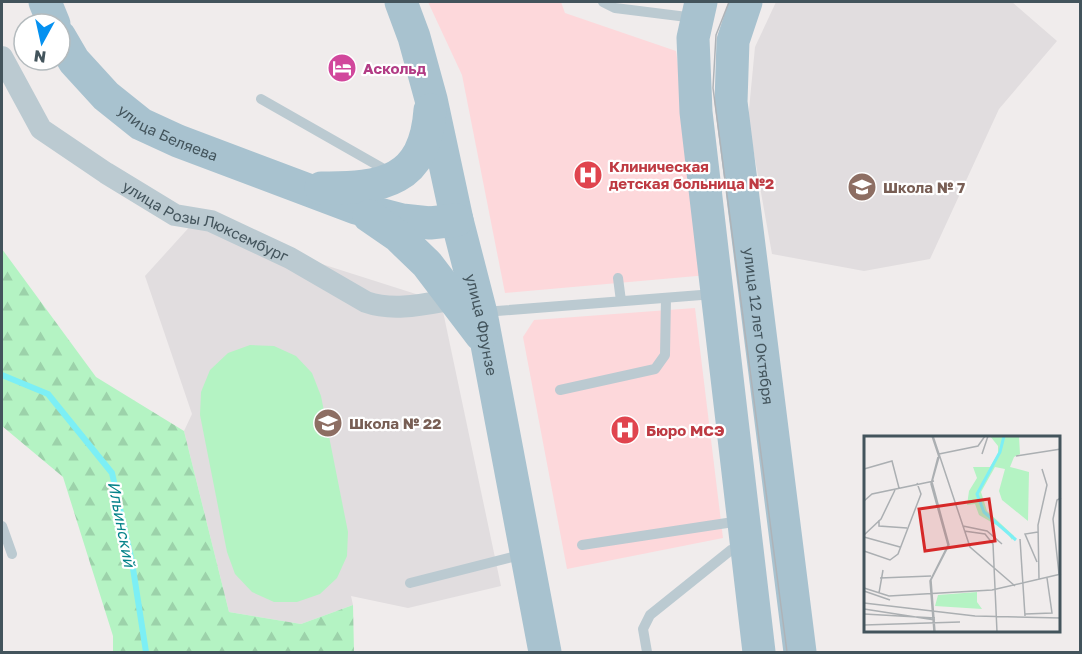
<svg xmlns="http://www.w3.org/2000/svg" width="1082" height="654" font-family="'Golos Text',sans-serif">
	<defs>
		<pattern id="forest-firs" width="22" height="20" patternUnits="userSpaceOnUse" patternTransform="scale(1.5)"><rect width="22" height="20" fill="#b4f3c3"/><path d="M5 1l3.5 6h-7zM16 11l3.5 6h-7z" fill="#9cd2aa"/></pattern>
	</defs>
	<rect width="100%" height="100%" fill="#f0ecec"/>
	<!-- education -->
	<path fill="#e1dddf" d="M776,2H1012L1057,41L999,109L930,259L864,271L772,254L748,120L755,47Z
		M193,223L441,302L501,586L408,608L351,596L353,605L301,624L229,612L184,431L192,414L145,276Z"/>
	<!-- medical -->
	<path fill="#fdd8db" d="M428,2H561L565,13L676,51L708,275L505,293L462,75Z
		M695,308L723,538L567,569L523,337L534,320Z"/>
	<!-- forest -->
	<path fill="url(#forest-firs)" d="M2,249L96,377L184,431L229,612L301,624L353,605L354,652H113V636L63,477L2,426Z"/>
	<!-- park -->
	<path fill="#b4f3c3" d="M250,345L274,346L296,356L312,373L321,396L348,532L347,556L337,578L320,594L297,602H274L252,592L235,574L227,552L200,415L201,392L210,370L228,353Z"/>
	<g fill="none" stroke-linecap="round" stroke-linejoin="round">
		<!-- stream -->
		<path stroke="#7ceff5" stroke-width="6" d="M2,375L48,394L112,473L132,562L146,652"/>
		<!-- service -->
		<path stroke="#bbcad1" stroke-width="10" d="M603,2L615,8L695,18
			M261,99L391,173
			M618,278L621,301
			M484,312L714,294
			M560,390L655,369L665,355L666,298
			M2,526L12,554
			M582,545L740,521
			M410,583L524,554
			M647,652L643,629L650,615L731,550L743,548"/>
		<!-- minor -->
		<path stroke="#bbcad1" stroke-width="22" id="s1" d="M2,57L41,129L106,173L175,215L211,221L290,258L366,302C394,312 425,304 454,299"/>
		<!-- primary -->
		<g stroke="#a8c2cf" stroke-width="33">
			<path d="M45,2L54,24"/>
			<path id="s2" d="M401,2L414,37L431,99L457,220L481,313L545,652"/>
			<path d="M701,2L693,38L696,112L759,652"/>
			<path id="s3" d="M746,2L733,41L731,102L800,652"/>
			<path id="s4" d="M60,37L74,61L106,96L141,124L178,141L356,208L402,220L430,223L457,220"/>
			<path d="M321,188C383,189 425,181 430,110"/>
			<path d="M369,216L398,236L427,264L481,335"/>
		</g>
		<!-- tram -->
		<path stroke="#aeb3b8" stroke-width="1.5" d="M729,2L716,35L713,88L787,652"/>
	</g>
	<!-- icons -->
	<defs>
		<g id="hotel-disc" transform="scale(1.5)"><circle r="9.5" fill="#d1479c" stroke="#fff"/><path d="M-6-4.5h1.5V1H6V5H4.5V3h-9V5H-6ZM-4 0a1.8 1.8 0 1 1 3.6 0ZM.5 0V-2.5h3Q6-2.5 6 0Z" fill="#fff"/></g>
		<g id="hospital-disc" transform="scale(1.5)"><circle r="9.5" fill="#e0444e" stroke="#fff"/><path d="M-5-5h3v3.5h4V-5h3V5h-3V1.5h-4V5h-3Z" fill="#fff"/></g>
		<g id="school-disc" transform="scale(1.5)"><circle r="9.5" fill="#8d6e63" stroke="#fff"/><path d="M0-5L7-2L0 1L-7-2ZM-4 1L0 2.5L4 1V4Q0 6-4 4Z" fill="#fff"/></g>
	</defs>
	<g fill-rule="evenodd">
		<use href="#hotel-disc" x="342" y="68"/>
		<use href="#hospital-disc" x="588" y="175"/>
		<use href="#school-disc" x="862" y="187"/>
		<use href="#school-disc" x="328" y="423"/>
		<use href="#hospital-disc" x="625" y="430"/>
	</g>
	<g text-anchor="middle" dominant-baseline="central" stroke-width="4.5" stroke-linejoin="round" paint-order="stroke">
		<!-- hotel labels -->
		<g font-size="15" font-weight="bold" fill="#b23c85" stroke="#fff" text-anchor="start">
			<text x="363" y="68">Аскольд</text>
		</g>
		<!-- street labels -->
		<g font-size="15" fill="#43545c" stroke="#fff">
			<text stroke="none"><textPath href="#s4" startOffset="148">улица Беляева</textPath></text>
			<text stroke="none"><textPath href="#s1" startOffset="272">улица Розы Люксембург</textPath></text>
			<text stroke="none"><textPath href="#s2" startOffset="333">улица Фрунзе</textPath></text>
			<text stroke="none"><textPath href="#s3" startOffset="328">улица 12 лет Октября</textPath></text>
		</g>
		<!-- health labels -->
		<g font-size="15" font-weight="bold" fill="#be3a42" stroke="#fff" text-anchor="start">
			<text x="609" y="166">Клиническая<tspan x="609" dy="17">детская больница №2</tspan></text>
			<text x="646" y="430">Бюро МСЭ</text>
		</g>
		<!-- education labels -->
		<g font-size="15" font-weight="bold" fill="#785e54" stroke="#fff" text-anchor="start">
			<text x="883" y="187">Школа № 7</text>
			<text x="349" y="423">Школа № 22</text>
		</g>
		<!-- water labels -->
		<g font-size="16" font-style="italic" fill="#048289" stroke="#fff">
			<text transform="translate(122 524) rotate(79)">Ильинский</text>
		</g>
	</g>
	<!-- overview -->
	<g transform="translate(864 436)">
		<rect width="196" height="196" fill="#f0ecec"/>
		<path d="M126,0H155L156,18L150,21L146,31L165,36L164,85L138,64L135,55L141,33L131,31L117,56L123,75L150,100L148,104L141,94L115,79L111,68L103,69L105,55L113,42L109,31H126L134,18V10Z" fill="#b4f3c3"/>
		<path d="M113,156V166L118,173L71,170L74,159Z" fill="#b4f3c3"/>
		<path fill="none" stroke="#7ceff5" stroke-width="3" d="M140,0L136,16L113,58L120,76L152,104"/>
		<path fill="none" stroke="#abafb2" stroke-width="1.5" d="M68,0L75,21L68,46L85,109L67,144L71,196M69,0L106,111L151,150M75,18L114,10L121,0M118,18L124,0M152,20L197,13M0,33L28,25L35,52M0,65L8,58L70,45M15,84V90L43,92M99,90L123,95L138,108M100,95L121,98L129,108L133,196M0,99L17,83L31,54M0,101L36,111M156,103L161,180M0,115L26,124L34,118L57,58L53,47M173,126L161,98L174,96M195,138L189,83L193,64L197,62M16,142L67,140M175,143L174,89L183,49L178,33M0,152L25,160L128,154L197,138M0,155L26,164M15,157L19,134M0,167L111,180L197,182M0,173L71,184M0,178L71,182M161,178L188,177L183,142M0,189L96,186M70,196L66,145L84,109L67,48L74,21"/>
		<path fill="#d62828" fill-opacity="0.15" stroke="#d62828" stroke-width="3" d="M125,63L131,105L61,115L55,73Z"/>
		<rect width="196" height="196" fill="none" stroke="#43545c" stroke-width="3"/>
	</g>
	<!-- border -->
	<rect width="1082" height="654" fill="none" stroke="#43545c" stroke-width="6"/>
	<!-- north arrow -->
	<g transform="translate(42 42) rotate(188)"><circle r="28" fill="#ffffff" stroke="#b4bbbe" stroke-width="1.5"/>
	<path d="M0-4.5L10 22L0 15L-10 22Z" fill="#0591f0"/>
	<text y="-9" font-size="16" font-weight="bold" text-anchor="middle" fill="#43545c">N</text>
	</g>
</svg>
